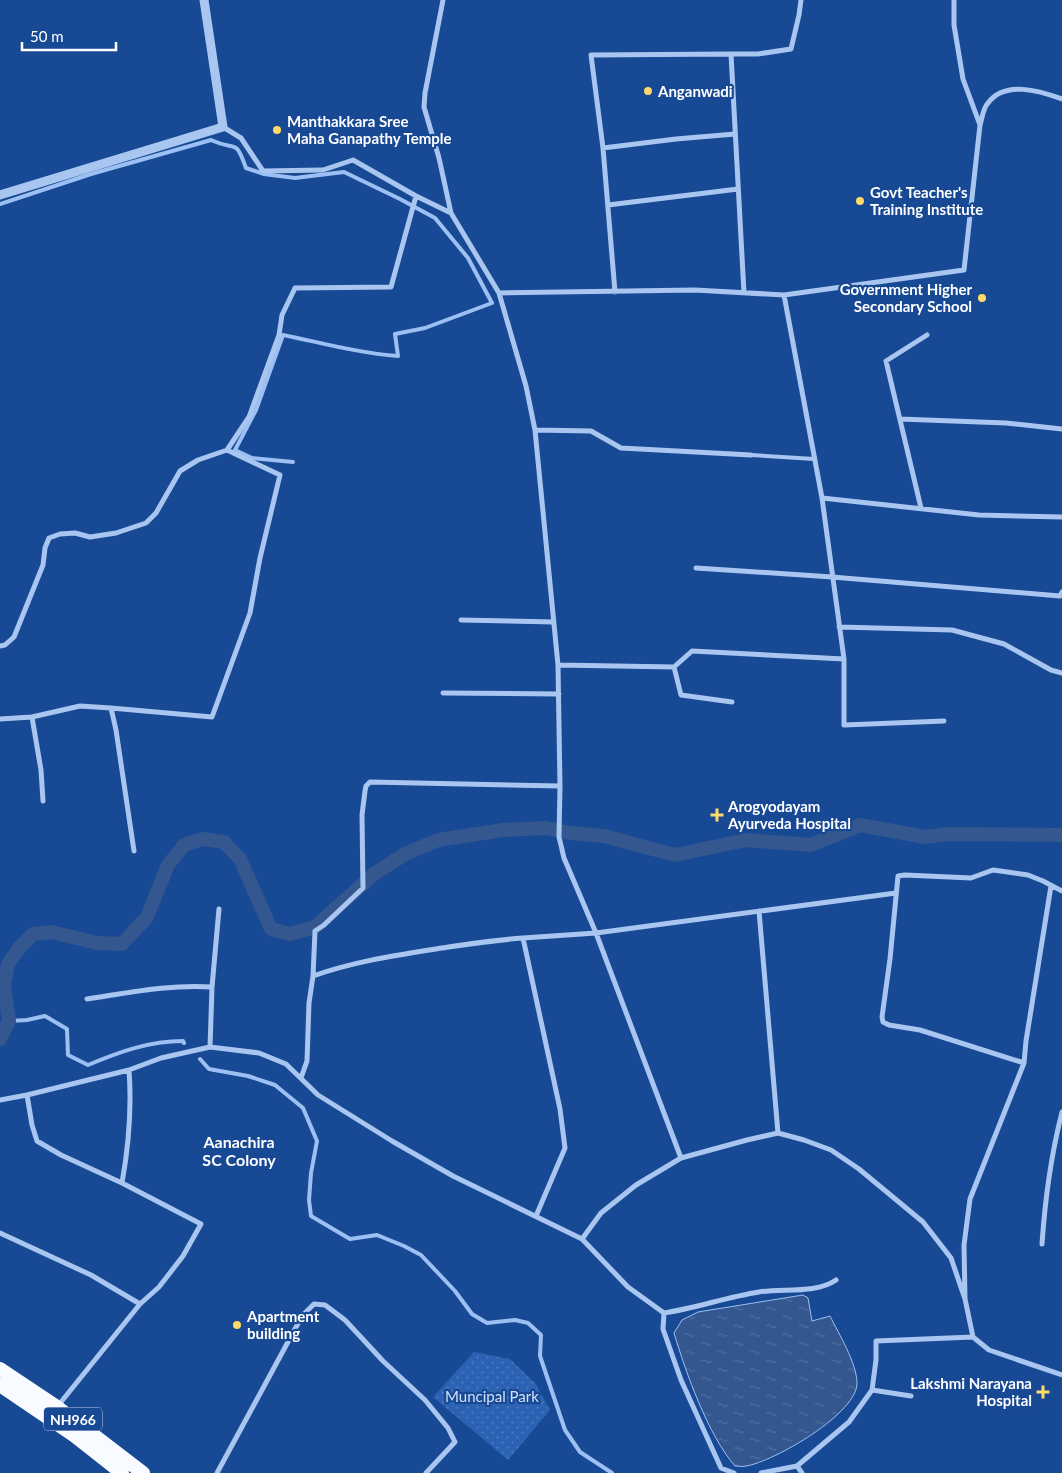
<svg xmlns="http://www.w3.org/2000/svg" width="1062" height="1473" font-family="Lato,sans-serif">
	<defs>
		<pattern id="grass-dots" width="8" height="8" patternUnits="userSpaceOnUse" patternTransform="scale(1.25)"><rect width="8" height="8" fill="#2c62b3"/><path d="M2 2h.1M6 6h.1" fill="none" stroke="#4c7abe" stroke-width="1.8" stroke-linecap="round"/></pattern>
		<pattern id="water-ripples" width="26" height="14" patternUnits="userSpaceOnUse" patternTransform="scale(1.25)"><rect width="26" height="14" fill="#34578f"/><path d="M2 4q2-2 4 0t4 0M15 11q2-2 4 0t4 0" fill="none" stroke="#5270a0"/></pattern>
	</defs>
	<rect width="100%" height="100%" fill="#184994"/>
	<!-- grass -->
	<path fill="url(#grass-dots)" d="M474,1352L510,1359L535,1383L550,1410L508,1460L433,1397Z"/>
	<!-- water -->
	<path fill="url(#water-ripples)" stroke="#9cc0f3" d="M803,1295L808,1298L812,1321L830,1316C839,1334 856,1362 857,1382C859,1413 773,1462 746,1466C742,1467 738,1466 735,1466C708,1435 686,1373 674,1333L682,1320L698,1312Z"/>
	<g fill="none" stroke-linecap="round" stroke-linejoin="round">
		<!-- stream -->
		<path stroke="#9cc0f3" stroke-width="4" d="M0,204L91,174L211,140C237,152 235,137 246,168L264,174L295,178L344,172L400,199L435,218L468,258L492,303L425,328L395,334L398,356C359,353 322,343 283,335L256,410L235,450L252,458L293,462
			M9,1021L27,1020L45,1016L67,1029L68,1055L88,1065C119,1052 149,1041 183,1041L184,1043
			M200,1059L209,1069L248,1076L275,1085L303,1108L317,1141L311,1173L309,1200L311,1216L350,1239L377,1235L404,1246L421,1255L455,1291L472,1314L487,1323L515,1320L528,1323L541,1335L540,1356L565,1430L580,1452L612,1473"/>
		<!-- canal -->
		<path stroke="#34578f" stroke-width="14" d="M0,1039L9,1021L4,985L8,964L19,948L33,934L51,932L97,943L122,944L147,917L168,865L184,845L202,839L224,842L240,859L271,929L290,934L315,927L374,874L405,854L438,840L503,830L546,828L570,833L604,836L675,855L746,840L811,845L860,825L925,837L948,834L1062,835"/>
		<!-- service -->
		<path stroke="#a9c6f0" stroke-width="4" d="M751,455L814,459"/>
		<!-- minor -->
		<path stroke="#a9c6f0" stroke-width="5" d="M443,0L425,93L424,107L439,158L451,213
			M954,0V25L963,79L980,125
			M731,54H758L791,49L799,15L801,0
			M223,127L241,138L263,171L323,170L353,160L416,196L451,213L499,293L526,386L535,430L558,665L560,786L370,782L366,786L365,791L362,815L363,888L324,925L315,931L313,976
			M603,148L676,139L735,134
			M608,205L738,189
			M615,292L603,148L591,55L731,54L744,293
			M499,293L695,290L784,295L964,270L980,125C982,119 983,108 988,103C1005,80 1040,91 1062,99
			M784,295L822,498L844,659V725L944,721
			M900,419L1006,423L1062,429
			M535,430L591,431L621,448L751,455
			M822,498L979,515L1062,517
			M921,508L886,361L927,335
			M696,568L832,577L1060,596L1062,592
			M461,620L554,622
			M839,627L952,630L1004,644L1051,670L1062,673
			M0,646L5,645L14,637L43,565L45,548L49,538L60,534L75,533L90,537L116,533L146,523L156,513L180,471L198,460L227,450L249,417L279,335L282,315L295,288L391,287L416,196
			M558,665L674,667L692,651L844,659
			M674,667L681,695L732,702
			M443,693L559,694
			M111,708L212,717L250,613L260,558L280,475L227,450
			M32,717L41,770L43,801
			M0,719L32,717L80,706L111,708L116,730L134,851
			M560,786L559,837L564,858L596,933L681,1158
			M759,911L778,1133
			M523,938L596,933L896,893
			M87,999C128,993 170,984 212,987
			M210,1047L212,987L219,909
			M1024,1063L1026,1041L1051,886
			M301,1078L307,1061L309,1003L313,976C355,961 398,955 442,948C469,944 495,940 523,938L560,1109L565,1148L536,1216
			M27,1095L32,1125L37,1141L61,1155L122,1183L201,1224L183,1256L159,1287L140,1304L57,1407
			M0,1100L27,1095L129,1070L161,1058L210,1047L259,1053L286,1064L318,1095L392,1141L453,1176L582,1239L628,1287L664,1313L663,1329L681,1380L721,1468L734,1473
			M122,1183C129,1144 132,1110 129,1070
			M0,1233L91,1275L140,1304
			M582,1239L601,1213L636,1185L681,1158L747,1140L778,1133L804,1140L831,1150L859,1169L923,1222L951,1258L965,1299L973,1337L989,1350L1062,1375
			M1042,1244C1045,1200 1051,1155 1062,1112
			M965,1299L964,1245L970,1199L1024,1063L920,1030L889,1025L883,1022L882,1017L890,959L898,876L905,875L971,878L993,870L1028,875L1043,881L1062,891
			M664,1313C696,1308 727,1297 759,1292C782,1288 816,1294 836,1280
			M872,1390L876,1360V1341L973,1337
			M797,1466L802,1473
			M217,1473L302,1316L314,1304L325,1305L345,1320L383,1361L425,1400L448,1428L455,1442L426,1473
			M761,1473L797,1466L849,1422L872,1390L911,1396"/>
		<!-- tertiary -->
		<path stroke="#a9c6f0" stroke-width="9" d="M0,195L223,127L204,0"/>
		<!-- trunk -->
		<path stroke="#f8fbff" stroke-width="14" d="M0,1369L57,1407L143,1473
			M0,1385L75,1436L122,1473"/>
	</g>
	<!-- markers -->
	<g fill="#ffda68" stroke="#184994" stroke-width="2">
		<circle cx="648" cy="91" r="5"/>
		<circle cx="277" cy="130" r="5"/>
		<circle cx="860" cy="201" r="5"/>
		<circle cx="982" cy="298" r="5"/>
		<path d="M714.5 807.5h5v5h5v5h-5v5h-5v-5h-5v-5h5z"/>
		<circle cx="237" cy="1325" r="5"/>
		<path d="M1040.5 1384.5h5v5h5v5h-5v5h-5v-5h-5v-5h5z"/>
	</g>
	<g text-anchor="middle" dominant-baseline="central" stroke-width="4.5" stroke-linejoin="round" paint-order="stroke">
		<!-- shield labels -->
		<rect fill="#184994" stroke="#bac8df" stroke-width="1" x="44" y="1407.5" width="58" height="23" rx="4"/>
		<g font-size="14" font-weight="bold" fill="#fff">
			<text x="73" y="1419">NH966</text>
		</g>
		<!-- poi labels -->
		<g font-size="15" font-weight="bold" fill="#fff" stroke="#184994" text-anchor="start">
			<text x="658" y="91">Anganwadi</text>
			<text x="287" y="121">Manthakkara Sree<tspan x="287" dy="17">Maha Ganapathy Temple</tspan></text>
			<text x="870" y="192">Govt Teacher's<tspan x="870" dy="17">Training Institute</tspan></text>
			<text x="972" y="289" text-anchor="end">Government Higher<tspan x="972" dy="17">Secondary School</tspan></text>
			<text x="728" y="806">Arogyodayam<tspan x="728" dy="17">Ayurveda Hospital</tspan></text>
			<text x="247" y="1316">Apartment<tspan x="247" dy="17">building</tspan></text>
			<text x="1032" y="1383" text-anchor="end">Lakshmi Narayana<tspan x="1032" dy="17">Hospital</tspan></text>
		</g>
		<!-- park labels -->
		<g font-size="15" fill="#d0e2fb" stroke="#184994">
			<text x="492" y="1396">Muncipal Park</text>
		</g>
		<!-- neighbourhood labels -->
		<g font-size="16" font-weight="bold" fill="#fff" stroke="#184994">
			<text x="239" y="1141">Aanachira<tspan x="239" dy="18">SC Colony</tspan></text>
		</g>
	</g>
	<!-- scale -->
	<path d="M22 42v8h94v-8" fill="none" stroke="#ffffff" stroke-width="2.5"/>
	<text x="30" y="42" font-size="15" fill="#ffffff" stroke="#184994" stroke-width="4" paint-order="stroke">50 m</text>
</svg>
